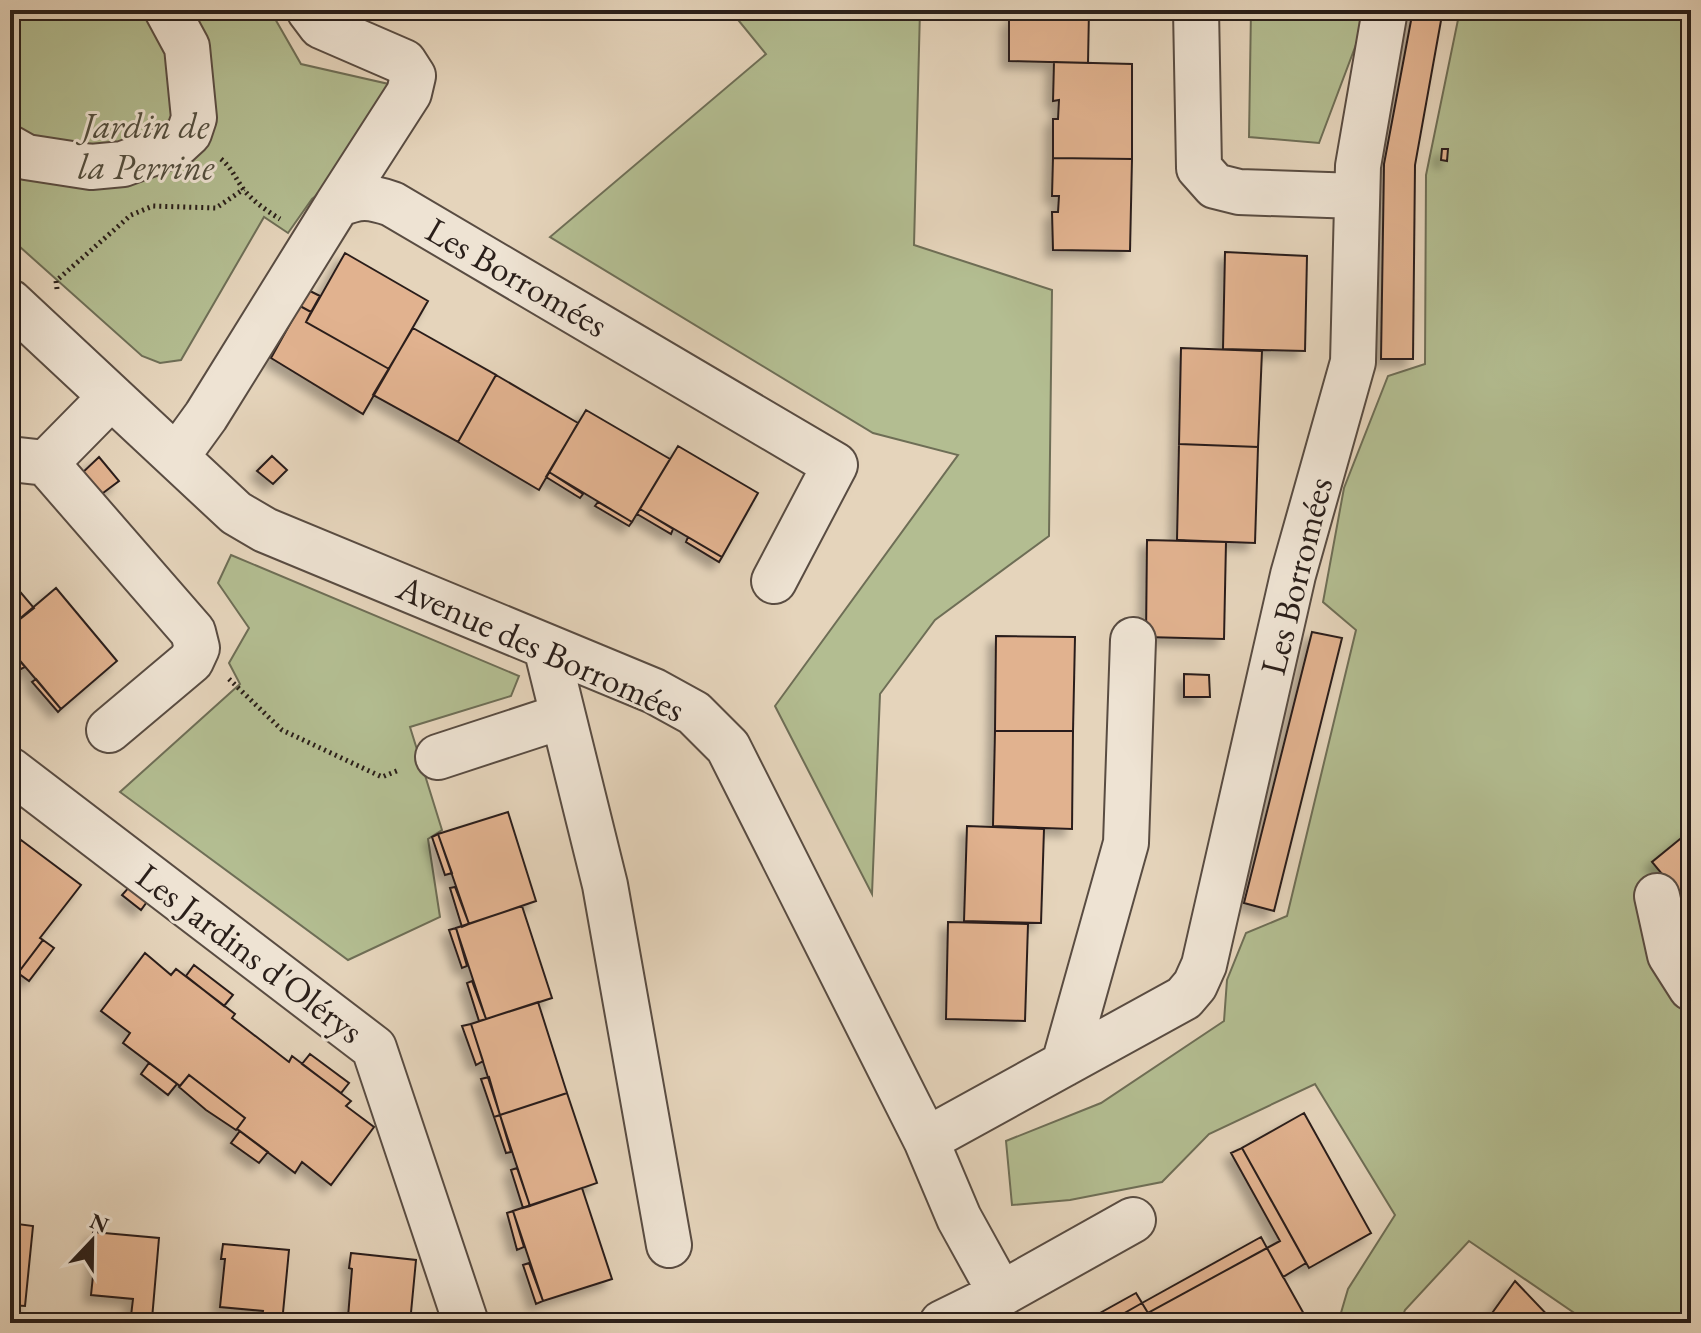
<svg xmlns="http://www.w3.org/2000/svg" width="1701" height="1333" font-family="'EB Garamond',serif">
	<defs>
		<filter id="shadow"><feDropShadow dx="-7" dy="7" stdDeviation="4" flood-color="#0004"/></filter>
	</defs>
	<rect width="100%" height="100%" fill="#e5d4bb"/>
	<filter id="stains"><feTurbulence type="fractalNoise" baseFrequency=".0025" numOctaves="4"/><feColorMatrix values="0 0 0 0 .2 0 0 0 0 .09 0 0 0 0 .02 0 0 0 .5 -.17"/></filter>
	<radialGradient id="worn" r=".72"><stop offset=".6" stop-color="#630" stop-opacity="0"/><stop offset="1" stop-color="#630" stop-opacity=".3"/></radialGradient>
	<!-- green -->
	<path fill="#b3bd91" stroke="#6e6e56" stroke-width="2" d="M10,10H270L301,64L393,85L338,179L312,199L288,233L264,217L181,360L160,363L142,356L10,238Z
		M730,10H920L914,245L1052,290L1049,536L935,620L880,694L872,894L775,706L958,455L873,433L550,237L766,54Z
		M1251,10H1369L1319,143L1249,137Z
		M1460,10H1691V1323H1589L1469,1241L1405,1310L1400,1323H1338L1348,1289L1395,1215L1315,1084L1209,1134L1162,1182L1070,1200L1012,1205L1006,1141L1101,1103L1224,1021L1227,980L1246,933L1287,916L1356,630L1323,602L1344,488L1388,376L1425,364L1426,175Z
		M231,555L519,676L511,696L410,727L442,830L428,839L440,917L348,960L120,792L240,684L229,663L249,628L218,583Z"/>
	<!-- building -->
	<path fill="#e1b28f" stroke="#2a1f1a" stroke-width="2" filter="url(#shadow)" d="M1015,10H1089L1088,63L1009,61V20L1015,19Z
		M1413,10L1442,15L1415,165L1413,359H1381L1384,164Z
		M1054,62L1132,64V159L1053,158V119H1058L1059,100L1053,101Z
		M1442,149H1448L1447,161L1441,160Z
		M1053,158L1132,159L1130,251L1053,250L1052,212H1058L1059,196H1052Z
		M1225,252L1307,256L1305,351L1223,349Z
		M345,253L428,301L389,369L306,322Z
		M308,290L320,296L311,312L300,306Z
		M300,306L311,312L306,322L389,369L363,414L271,358Z
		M413,328L496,375L458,442L373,395Z
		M1181,348L1262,351L1258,447L1179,444Z
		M496,375L578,423L539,490L458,442Z
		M586,410L670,459L632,522L549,472Z
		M1179,444L1258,447L1255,543L1177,540Z
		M678,446L758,493L722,557L640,509Z
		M272,456L287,470L273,484L257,471Z
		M99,457L119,481L99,496L80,475Z
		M549,472L583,494L580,498L546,477Z
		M598,502L632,522L629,526L595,506Z
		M640,509L673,529L671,534L637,514Z
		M688,537L722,557L719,562L686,542Z
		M1147,540L1226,542L1224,639L1146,637Z
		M10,580L34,608L10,627Z
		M56,588L117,661L61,709L10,649V627Z
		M1312,632L1342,638L1274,911L1244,903Z
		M996,636L1075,637L1073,731H995Z
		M10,649L25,667L21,669L10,656Z
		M1184,674L1209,675L1210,697H1184Z
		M36,679L61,709L58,712L32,682Z
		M995,731H1073L1072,829L993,826Z
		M508,812L536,901L469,924L438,834Z
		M967,826L1044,829L1041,923L964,921Z
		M1691,830V909L1652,862Z
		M10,833L20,841L10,854Z
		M438,834L452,873L445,875L432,837Z
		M21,840L81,885L40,938L43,940L18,973L14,971L10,976V854Z
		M130,886L149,899L141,910L122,895Z
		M455,887L469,924L462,927L450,888Z
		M522,906L552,998L486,1019L456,928Z
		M948,922L1028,924L1025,1021L946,1019Z
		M456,928L467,966L462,968L449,930Z
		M43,940L54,948L29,981L18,973Z
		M145,953L171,975L176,969L235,1014L232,1018L289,1062L292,1056L351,1101L346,1106L374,1127L331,1185L302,1162L295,1173L237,1129L245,1118L189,1075L180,1086L123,1043L130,1033L101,1011Z
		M194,965L233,995L224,1006L186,976Z
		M472,981L486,1019L479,1021L467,983Z
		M538,1002L567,1093L500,1115L471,1024Z
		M471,1024L483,1061L476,1065L462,1026Z
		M310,1054L349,1083L341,1093L302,1064Z
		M149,1063L177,1084L168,1095L141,1074Z
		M189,1075L245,1118L236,1130L206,1110L179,1087Z
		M489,1077L500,1115L494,1117L481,1079Z
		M567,1093L597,1183L530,1206L500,1115Z
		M1304,1113L1371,1233L1309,1268L1242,1148Z
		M500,1115L511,1152L506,1153L494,1117Z
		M240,1131L268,1152L259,1163L231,1143Z
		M1242,1148L1306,1263L1283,1277L1267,1248L1280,1241L1231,1153Z
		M517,1168L530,1206L523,1208L511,1170Z
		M582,1188L612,1279L543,1301L513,1211Z
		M513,1211L524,1247L517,1250L507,1213Z
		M10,1223L33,1226L25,1306L10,1305Z
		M93,1232L159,1238L152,1319L131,1316L133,1299L91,1295L96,1247H92Z
		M1261,1237L1267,1248L1148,1313L1142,1303Z
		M223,1244L289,1250L282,1323H261L263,1311L220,1307L225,1259H221Z
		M1267,1248L1309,1323H1107L1142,1303L1148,1313Z
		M351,1253L416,1260L410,1323L348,1317L352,1269L349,1268Z
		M529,1263L543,1301L536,1304L523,1265Z
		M1515,1281L1555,1323H1485Z
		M1136,1293L1142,1303L1107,1323H1082Z"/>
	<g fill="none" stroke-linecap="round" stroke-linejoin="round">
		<!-- minor casing -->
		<g stroke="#594c42" stroke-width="48">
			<path id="minor" d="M309,10L321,26L404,62L413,76L409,93L337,205
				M1196,10L1199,168L1215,186L1239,192L1357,196
				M10,148L26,157L91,167L123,164L177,144L189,133L194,118L187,47L167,10
				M10,302L236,513L265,530L654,691L694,713L728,747L926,1140L959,1218L1001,1294
				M177,456L206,416L337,205C360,196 368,196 392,204L835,465L774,581
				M10,459L46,463
				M546,647L605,885L669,1245
				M109,730L191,661L197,648L193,632L46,463L111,397
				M438,757L563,716
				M10,770L374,1048L466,1323
				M1657,896L1670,955L1691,988
				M1064,1064L1126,843L1133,640
				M926,1140L1184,998L1195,985L1204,965L1293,575L1353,362L1358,166L1385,10
				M942,1323L1001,1294L1133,1220"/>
		</g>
		<!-- path -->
		<path stroke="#2a1f1a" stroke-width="5" stroke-dasharray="2 4" stroke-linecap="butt" d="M221,159C232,168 235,178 244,190C254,202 267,211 280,219
			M57,289L56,281L131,215L153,206L216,208L244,189
			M229,679L282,730L382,777L399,770"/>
		<!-- minor -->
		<use href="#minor" stroke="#eee3d3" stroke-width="44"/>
	</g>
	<g text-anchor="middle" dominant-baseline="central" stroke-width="6" stroke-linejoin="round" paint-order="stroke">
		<!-- park labels -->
		<g font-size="36" font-style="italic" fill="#534e3e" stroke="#eee3d3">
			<text x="146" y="125">Jardin de<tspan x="146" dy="41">la Perrine</tspan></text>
		</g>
		<!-- street labels -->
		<g font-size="36" fill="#2a1f1a" stroke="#eee3d3">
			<text transform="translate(517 277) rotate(30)">Les Borromées</text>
			<text transform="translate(1296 576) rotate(-76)">Les Borromées</text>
			<text transform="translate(541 648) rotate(24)">Avenue des Borromées</text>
			<text transform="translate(250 953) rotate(37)">Les Jardins d'Olérys</text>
		</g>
	</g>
	<!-- margin -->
	<rect width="1701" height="1333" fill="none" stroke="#e5d4bb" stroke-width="40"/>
	<rect x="12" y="12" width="1677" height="1309" fill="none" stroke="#2a1f1a" stroke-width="4"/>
	<rect x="20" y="20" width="1661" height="1293" fill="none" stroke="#2a1f1a" stroke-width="2"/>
	<!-- north arrow -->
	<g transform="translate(92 1241) rotate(22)" stroke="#eee3d3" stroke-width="6" paint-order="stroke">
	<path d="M0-6L14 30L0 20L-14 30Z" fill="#2a1f1a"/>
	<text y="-12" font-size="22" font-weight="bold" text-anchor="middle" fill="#2a1f1a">N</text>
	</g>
	<rect width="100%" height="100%" filter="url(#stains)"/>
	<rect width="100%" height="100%" fill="url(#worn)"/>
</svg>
